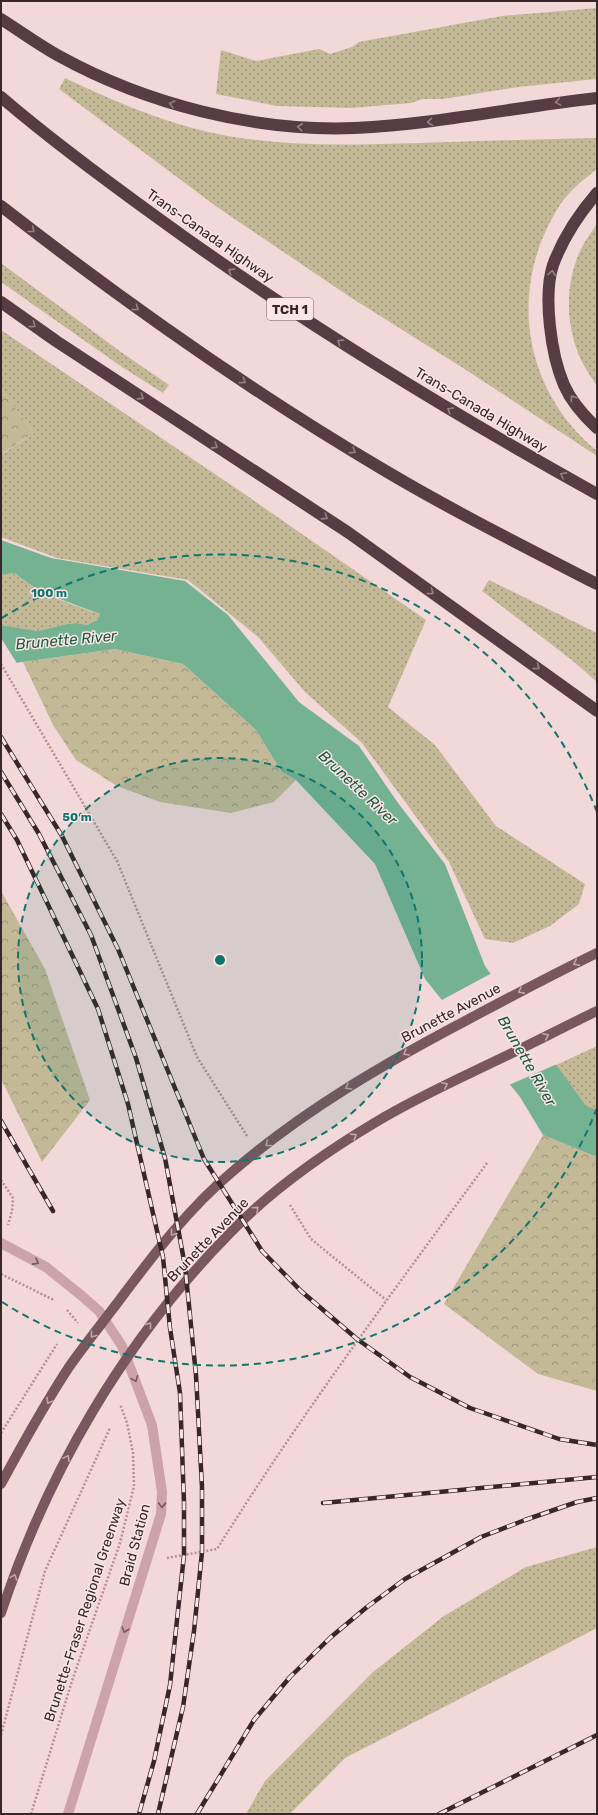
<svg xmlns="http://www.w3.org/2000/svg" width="598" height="1815" font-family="Rubik,sans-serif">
	<defs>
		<pattern id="grass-dots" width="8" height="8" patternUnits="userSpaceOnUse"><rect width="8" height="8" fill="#c3b997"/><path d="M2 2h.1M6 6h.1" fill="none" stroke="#9f967b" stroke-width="1.8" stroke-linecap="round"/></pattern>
		<pattern id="forest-crowns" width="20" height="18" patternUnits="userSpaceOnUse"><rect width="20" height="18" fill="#c3b997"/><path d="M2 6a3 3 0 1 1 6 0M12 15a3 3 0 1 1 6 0" fill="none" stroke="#9f967b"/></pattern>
	</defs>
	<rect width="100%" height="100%" fill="#f3d8d9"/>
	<!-- grass -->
	<path fill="url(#grass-dots)" d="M597,8V79L518,87L443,99H423L411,103L351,108L277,106L216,94L221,50L256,61L319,49L330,54L352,47L359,42L502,16Z
		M65,78C109,99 153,118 200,130C272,148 346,145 419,143C478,141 538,139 597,138V169C584,179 569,191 560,205C507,287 522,389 597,451V456L463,368L350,297L217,207L59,89Z
		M597,224V386C592,378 586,370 582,362C565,326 564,283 582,247C586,239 592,231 597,224Z
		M1,263L121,352L169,385L163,393L122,367L1,282Z
		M1,330L240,491L426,620L388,707L435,745L496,826L585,884L579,904L550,926L513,943L485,939L449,862L362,743L305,692L258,637L188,580L57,558L1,537V452L4,453L34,433L1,389Z
		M15,573C39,594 70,604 100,614L97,620L87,625L76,623L67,624L38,631L1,625V575Z
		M489,580L597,633V682L573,661L482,591Z
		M597,1046V1110L586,1107L556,1065Z
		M597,1547V1628L345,1758L290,1814H246L265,1781L373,1672L444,1616L526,1567Z"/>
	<!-- forest -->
	<path fill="url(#forest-crowns)" d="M1,389L34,433L3,453L1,452Z
		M115,649L183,664L256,730L281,771L296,780L274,802L231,813L160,802L117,786L76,760L53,725L23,662Z
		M1,891L45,969L90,1100L42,1162L1,1079Z
		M543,1135L597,1157V1391L538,1374L444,1304Z"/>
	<!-- water -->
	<path fill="#75b292" d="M1,540L51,558L185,581L228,615L299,702L359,746L398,803L445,864L485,966L586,1106L597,1110V1157L543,1135L520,1097L425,979L375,864L296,780L281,771L256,730L183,664L115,649L1,665V625L38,631L67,624L76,623L87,625L97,620L100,614C70,602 40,595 15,573L1,575Z"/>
	<!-- pier -->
	<path fill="#f3d8d9" d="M1,638L18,665L1,667Z
		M492,973L557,1064L509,1085L440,1001Z"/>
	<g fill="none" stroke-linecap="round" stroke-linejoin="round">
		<!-- path -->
		<path stroke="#b88e93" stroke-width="2.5" stroke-dasharray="2 2" stroke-linecap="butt" d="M1,664L117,861L197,1057L247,1136
			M1,1180L13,1198L12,1211L8,1225
			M290,1205L311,1239L386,1300
			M1,1274L54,1300
			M67,1310L78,1323
			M1,1433L57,1344
			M167,1558L217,1549C300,1416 394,1290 487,1163
			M1,1735L45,1571L110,1428
			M31,1814L72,1681L120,1543L134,1486L133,1453L127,1423L120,1404"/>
		<!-- minor -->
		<path stroke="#cca3a8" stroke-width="10" d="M1,1243L46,1267L82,1296L99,1311L122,1346L152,1425L162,1492L161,1514L68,1814"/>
		<!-- major -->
		<path stroke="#7a565e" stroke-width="10" d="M1,1484C22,1445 44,1405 69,1367C85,1344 104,1321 121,1298C154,1254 189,1208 232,1172C304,1110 385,1063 469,1019C512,996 554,974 597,953
			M1,1613C48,1471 124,1341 229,1234C271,1190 324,1153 376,1122C419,1096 465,1076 510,1054C539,1040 568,1025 597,1011"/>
		<!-- highway -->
		<path stroke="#583c43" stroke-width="12" d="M1,19C20,31 39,45 59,56C146,104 255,132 355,128C437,124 516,107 597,98
			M1,97C51,140 104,179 158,218C298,320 446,410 597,494
			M597,193C578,215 563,238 553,265C543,296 551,355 564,385C571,401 584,416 597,428
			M1,206C123,301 250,391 384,470C453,511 525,547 597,584
			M1,302L56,341L349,533L597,711"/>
		<!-- rail casing -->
		<g stroke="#37262a" stroke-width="4.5">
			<path id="rail" d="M1,737L62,836L118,949L204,1159L262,1251L301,1291L357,1339L410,1377L470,1408L559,1439L597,1445
				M1,772L39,834L91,935L136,1058L165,1158L185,1266L196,1375L202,1487V1552L194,1631L183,1707L158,1814
				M1,814L17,840L98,1009L128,1104L163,1257L170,1328L180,1393L184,1503V1555L170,1685L154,1761L139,1814
				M1,1121L53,1211
				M323,1503L597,1477
				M197,1814L254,1720L290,1677L331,1637L367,1607L405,1579L481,1537L525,1520L577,1502L597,1498
				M439,1814L597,1735"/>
		</g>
		<!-- rail -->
		<use href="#rail" stroke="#fbe5e6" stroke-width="3" stroke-dasharray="9" stroke-linecap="butt"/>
	</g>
	<!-- one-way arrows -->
	<defs><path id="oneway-chevron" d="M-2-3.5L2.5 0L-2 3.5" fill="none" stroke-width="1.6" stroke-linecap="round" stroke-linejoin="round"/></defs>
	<g stroke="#998084">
		<use href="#oneway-chevron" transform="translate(558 102) rotate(171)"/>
		<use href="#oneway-chevron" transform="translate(172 104) rotate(-166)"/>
		<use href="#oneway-chevron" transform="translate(430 122) rotate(172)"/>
		<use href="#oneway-chevron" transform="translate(300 127) rotate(-174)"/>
		<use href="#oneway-chevron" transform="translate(32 230) rotate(38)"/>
		<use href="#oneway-chevron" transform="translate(231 271) rotate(-147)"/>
		<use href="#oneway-chevron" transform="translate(552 273) rotate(-82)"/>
		<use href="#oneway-chevron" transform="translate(136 308) rotate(36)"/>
		<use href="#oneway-chevron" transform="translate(33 325) rotate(36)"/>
		<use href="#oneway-chevron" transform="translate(340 342) rotate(-147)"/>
		<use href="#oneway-chevron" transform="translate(243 381) rotate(34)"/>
		<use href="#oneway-chevron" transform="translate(141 397) rotate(33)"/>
		<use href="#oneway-chevron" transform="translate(573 398) rotate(-124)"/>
		<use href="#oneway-chevron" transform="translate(450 410) rotate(-149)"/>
		<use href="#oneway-chevron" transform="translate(215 446) rotate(33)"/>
		<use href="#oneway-chevron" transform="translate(353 451) rotate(32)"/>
		<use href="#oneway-chevron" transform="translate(563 475) rotate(-151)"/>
		<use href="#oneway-chevron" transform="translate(325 517) rotate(33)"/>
		<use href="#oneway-chevron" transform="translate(431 592) rotate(36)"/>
		<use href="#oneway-chevron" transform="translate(537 667) rotate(36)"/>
	</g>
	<g stroke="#c1a5a9">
		<use href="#oneway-chevron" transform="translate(576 963) rotate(154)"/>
		<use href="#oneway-chevron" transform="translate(521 991) rotate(152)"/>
		<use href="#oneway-chevron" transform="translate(546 1036) rotate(-27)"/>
		<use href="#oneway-chevron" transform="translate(406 1053) rotate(150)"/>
		<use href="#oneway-chevron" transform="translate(445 1085) rotate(-26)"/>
		<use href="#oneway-chevron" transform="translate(348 1087) rotate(149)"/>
		<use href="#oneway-chevron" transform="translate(354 1136) rotate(-33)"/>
		<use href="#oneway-chevron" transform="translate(268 1144) rotate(142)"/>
		<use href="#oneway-chevron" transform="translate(256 1209) rotate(-42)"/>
		<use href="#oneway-chevron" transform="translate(173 1233) rotate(129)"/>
		<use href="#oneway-chevron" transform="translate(149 1325) rotate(-53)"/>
		<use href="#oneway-chevron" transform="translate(93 1335) rotate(127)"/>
		<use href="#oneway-chevron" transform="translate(49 1401) rotate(121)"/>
		<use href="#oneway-chevron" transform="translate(67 1458) rotate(-62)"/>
		<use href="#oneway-chevron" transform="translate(14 1577) rotate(-70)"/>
	</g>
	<g stroke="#73585c">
		<use href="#oneway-chevron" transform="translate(36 1262) rotate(28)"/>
		<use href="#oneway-chevron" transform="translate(135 1379) rotate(69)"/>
		<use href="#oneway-chevron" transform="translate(162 1505) rotate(92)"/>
		<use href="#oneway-chevron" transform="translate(125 1630) rotate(107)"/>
	</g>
	<!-- distance rings -->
	<circle cx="220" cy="960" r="202" fill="#0f766e" fill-opacity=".12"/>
	<g fill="none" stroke="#0f766e" stroke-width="2" stroke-dasharray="7 5">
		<circle cx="220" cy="960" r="202"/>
		<path d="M597 1108A405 405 0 0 1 2 1302M2 618A405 405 0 0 1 597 812"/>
	</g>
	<g text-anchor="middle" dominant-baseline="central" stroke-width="3" stroke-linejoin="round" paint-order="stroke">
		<!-- shield labels -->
		<rect fill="#fbe5e6" stroke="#725f62" stroke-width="1" x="267" y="298" width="46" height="22" rx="3"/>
		<g font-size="13" font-weight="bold" fill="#37262a">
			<text x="290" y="309">TCH 1</text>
		</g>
		<!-- street labels -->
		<g font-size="14" fill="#37262a" stroke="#fbe5e6">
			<text transform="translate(210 236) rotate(35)">Trans-Canada Highway</text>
			<text transform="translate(481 410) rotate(31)">Trans-Canada Highway</text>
			<text transform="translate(451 1013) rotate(-28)">Brunette Avenue</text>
			<text transform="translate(208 1240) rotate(-46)">Brunette Avenue</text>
			<text transform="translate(135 1545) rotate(-75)">Braid Station</text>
			<text transform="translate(85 1610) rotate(-72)">Brunette-Fraser Regional Greenway</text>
		</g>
		<!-- water labels -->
		<g font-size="15" font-style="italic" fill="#185b3a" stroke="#fbe5e6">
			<text transform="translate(66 640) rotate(-5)">Brunette River</text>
			<text transform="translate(358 788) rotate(43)">Brunette River</text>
			<text transform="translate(527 1061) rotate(60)">Brunette River</text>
		</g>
	</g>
	<circle cx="220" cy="960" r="6" fill="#0f766e" stroke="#fbe5e6" stroke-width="2"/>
	<g font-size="12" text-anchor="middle" font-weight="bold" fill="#0f766e" stroke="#fbe5e6" stroke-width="3" stroke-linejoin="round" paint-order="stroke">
		<text x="49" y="597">100 m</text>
		<text x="77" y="821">50 m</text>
	</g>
	<!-- border -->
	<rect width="598" height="1815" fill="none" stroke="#37262a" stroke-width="4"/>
</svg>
